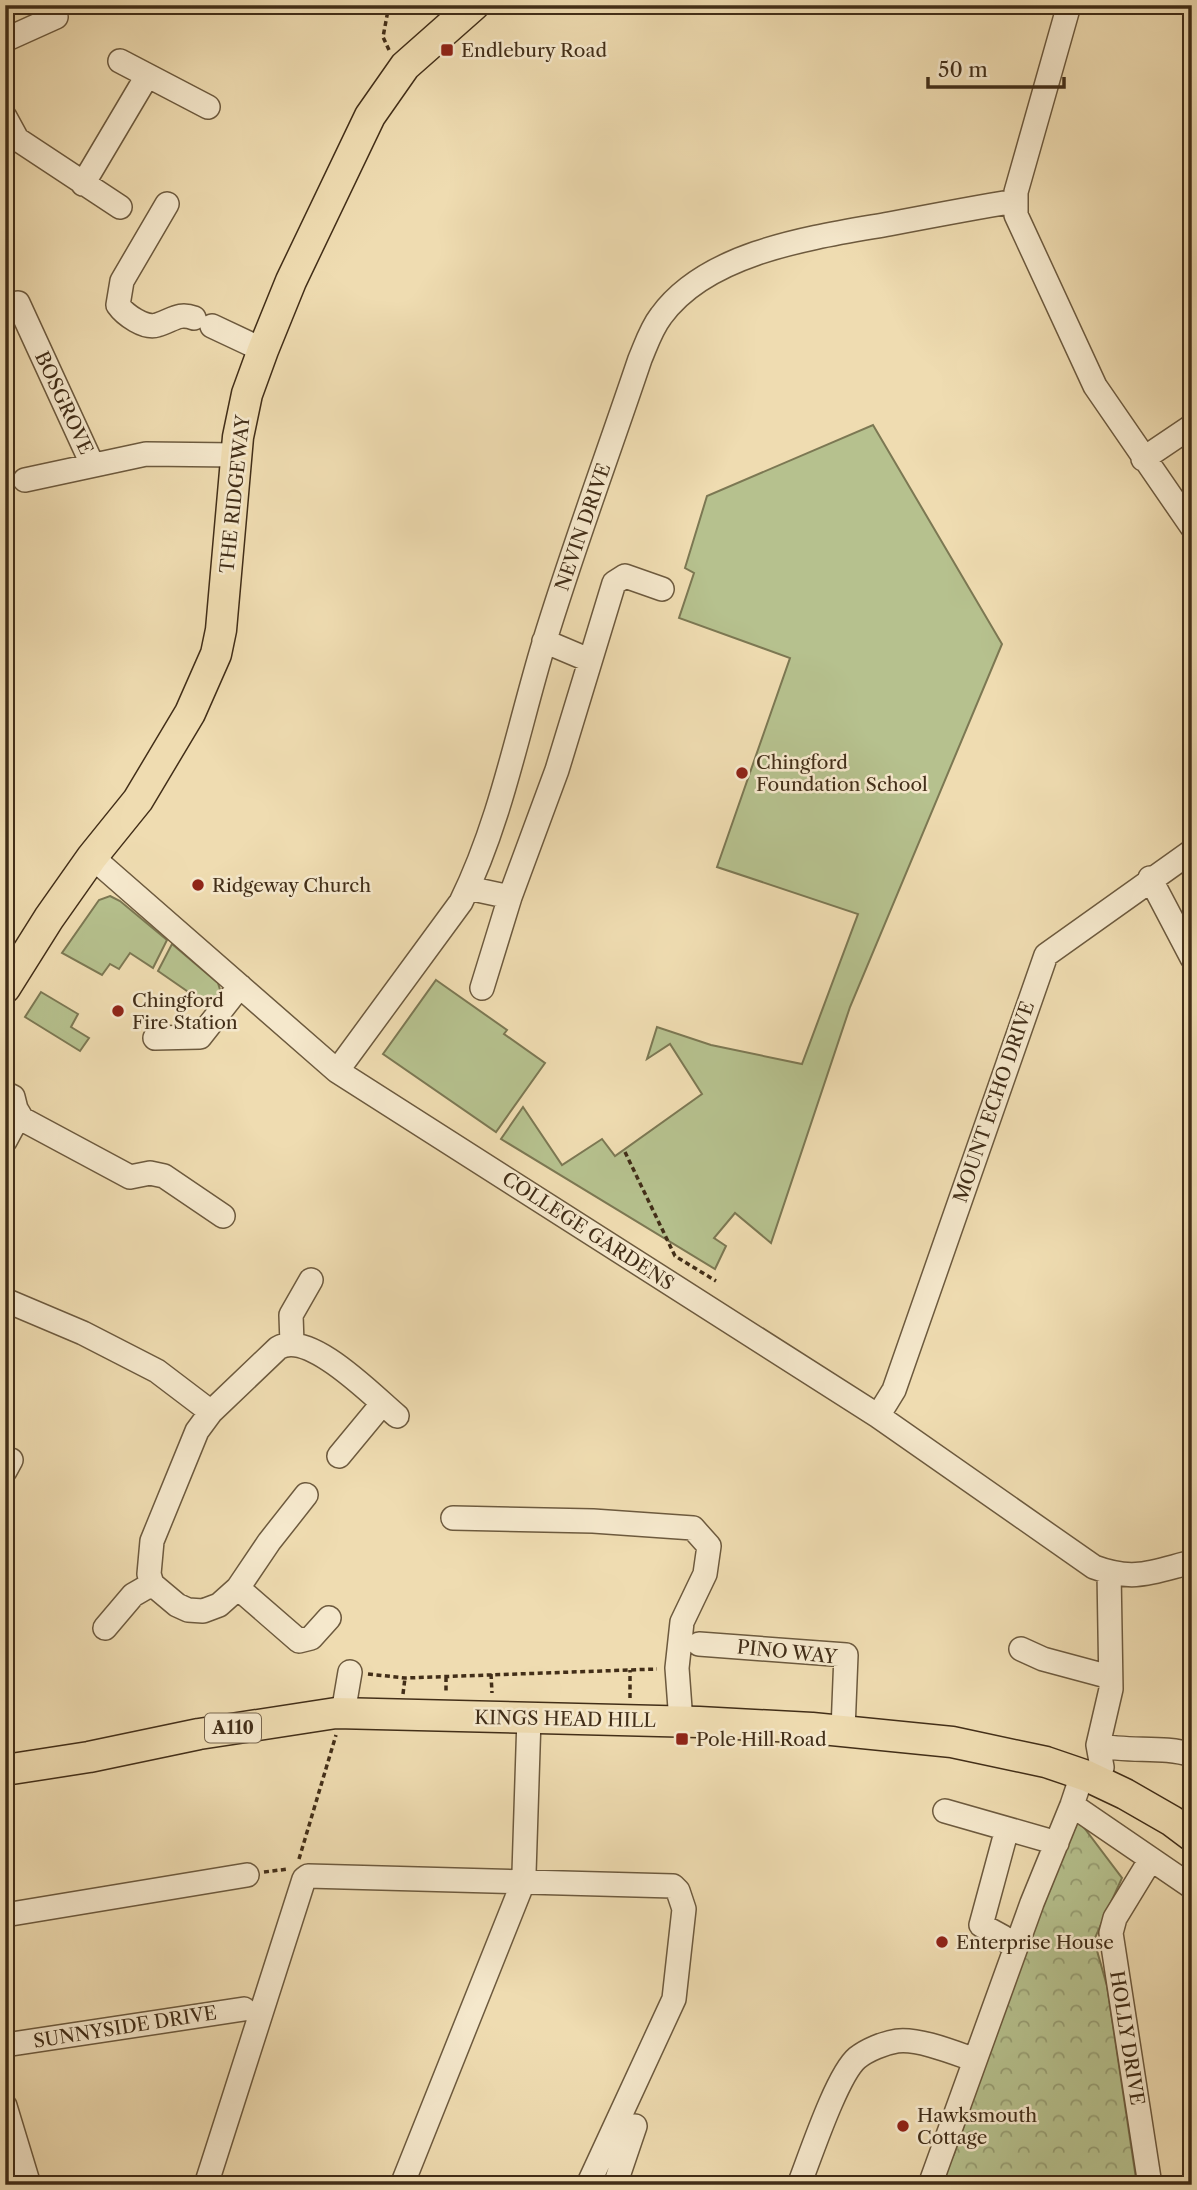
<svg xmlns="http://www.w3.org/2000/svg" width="1197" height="2190" font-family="'Libre Caslon Text',serif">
	<defs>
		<pattern id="forest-crowns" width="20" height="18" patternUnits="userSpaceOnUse" patternTransform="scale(1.75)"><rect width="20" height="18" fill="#b6c18e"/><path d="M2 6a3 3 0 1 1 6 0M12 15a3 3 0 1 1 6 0" fill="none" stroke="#969d73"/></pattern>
	</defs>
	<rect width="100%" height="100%" fill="#efdcb1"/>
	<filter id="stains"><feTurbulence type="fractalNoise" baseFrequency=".00286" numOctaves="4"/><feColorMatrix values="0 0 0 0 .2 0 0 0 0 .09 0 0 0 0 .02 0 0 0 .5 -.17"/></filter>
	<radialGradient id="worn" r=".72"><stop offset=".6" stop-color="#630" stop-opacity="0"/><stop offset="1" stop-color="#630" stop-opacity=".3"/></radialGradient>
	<!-- green -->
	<path fill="#b6c18e" stroke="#7c7853" stroke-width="2" d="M873,425L1002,644L850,1007L771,1243L735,1213L714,1238L726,1246L715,1269L501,1139L523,1107L562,1165L602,1139L615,1156L702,1094L670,1044L647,1059L657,1027L711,1045L802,1064L858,914L717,867L790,658L679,618L694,573L685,568L707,496Z
		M110,896L120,901L167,940L153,968L130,953L119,969L110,964L102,975L62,953L99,900Z
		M172,944L218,983L221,993L213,1009L158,971Z
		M436,980L507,1030L504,1034L545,1063L496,1132L383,1054Z
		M41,992L78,1014L71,1027L89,1038L80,1051L25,1017Z"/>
	<!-- forest -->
	<path fill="url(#forest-crowns)" stroke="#7c7853" stroke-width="2" d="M1076,1817L1122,1878L1094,1940L1107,1986L1137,2185H939L954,2154L1032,1929Z"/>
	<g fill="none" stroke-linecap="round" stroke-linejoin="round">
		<!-- minor casing -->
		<g stroke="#6d5a3e" stroke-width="26">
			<path id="minor" d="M1069,5L1016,192V215L1095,386L1192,527
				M5,40L56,17
				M120,61L208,107
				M5,117L17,139L120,207
				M83,184L147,76
				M167,204L122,281L118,305C125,315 145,329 157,325C172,321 178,312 194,318
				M18,303L92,464
				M212,326L263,350
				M1143,459L1192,426
				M25,480L146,454L236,455
				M544,641L589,660
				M92,857L337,1071L878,1416L1094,1567C1134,1582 1152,1572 1192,1562
				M1150,878L1192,958
				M468,888L510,897
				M482,988L510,897L557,770L614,583L625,576L662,589
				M155,1038L200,1037L240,986
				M337,1071L461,902C501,821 518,729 544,643C573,548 608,454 640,359C646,345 651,329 661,316C708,251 815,237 889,224C931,216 973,208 1015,201
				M5,1093L13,1097L16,1109L22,1119L130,1177L150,1173L164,1176L223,1216
				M5,1141L19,1115
				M5,1300L83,1333L157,1371L211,1412
				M292,1344L291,1315L311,1280
				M878,1416L894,1390L1046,955L1192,851
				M339,1456L382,1404
				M5,1471L11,1460
				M306,1495L269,1542L238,1588L219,1605L203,1611L188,1610L177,1605L152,1584L149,1574L152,1541L197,1431L211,1412L278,1348C309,1329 374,1397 397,1416
				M453,1518L593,1521L693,1528L709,1546L705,1574L682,1622L677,1668L681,1722
				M238,1588L299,1641L311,1638L329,1618
				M105,1628L133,1595L152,1584
				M699,1644L846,1655L843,1730
				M1021,1649L1043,1659L1110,1677
				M343,1713L350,1672
				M1098,1745C1129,1753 1162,1745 1192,1755
				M1087,1776L1102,1767L1098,1745L1111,1689L1109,1572
				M1072,1805L1192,1887
				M945,1811L1057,1843
				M1007,1829L981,1925L1003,1937L1015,1949
				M5,1915L247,1875
				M5,2045L244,2009
				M5,2106L29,2185
				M206,2185L304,1879L308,1876L673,1886L678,1891L684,1909L674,1999L588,2185
				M402,2185L520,1890L524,1873L529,1718
				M615,2185L635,2126
				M799,2185C810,2157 837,2075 857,2058C867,2050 884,2043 897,2041C918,2038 955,2053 975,2060
				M930,2185L1032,1903L1072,1805L1082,1775
				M1150,2185L1111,1933L1115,1918L1151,1859"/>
		</g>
		<!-- major casing -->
		<g stroke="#422e18" stroke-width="33">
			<path id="major" d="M5,988L49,918L92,857L138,800L190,713L216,654L221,630L238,437L247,394L263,350L291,281L370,116L405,66L474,5
				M5,1770L89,1757L199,1734L336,1713L699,1722L812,1728L952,1742L1046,1762L1087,1776L1125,1794L1172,1821L1192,1836"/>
		</g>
		<!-- path -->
		<path stroke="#422e18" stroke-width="3.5" stroke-dasharray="5 3.5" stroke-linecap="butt" d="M389,50L383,37L389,5
			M625,1152L675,1256L716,1281
			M368,1674L405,1678L657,1669
			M491,1674L492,1693
			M446,1677V1693
			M403,1694L405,1678
			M630,1698V1670
			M299,1859L336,1735
			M264,1872L288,1869"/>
		<!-- minor -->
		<use href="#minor" stroke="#f5e8cc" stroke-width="23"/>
		<!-- major -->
		<use href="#major" stroke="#efdcb1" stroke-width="30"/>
	</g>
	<!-- markers -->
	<g fill="#8f2418" stroke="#f5e8cc" stroke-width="2.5">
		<rect x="440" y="43" width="14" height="14" rx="3.5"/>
		<circle cx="742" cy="773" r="7"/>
		<circle cx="198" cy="885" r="7"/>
		<circle cx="118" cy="1011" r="7"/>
		<rect x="675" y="1732" width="14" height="14" rx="3.5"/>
		<circle cx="942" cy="1942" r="7"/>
		<circle cx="903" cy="2126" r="7"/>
	</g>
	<g text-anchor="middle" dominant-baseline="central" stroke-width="5" stroke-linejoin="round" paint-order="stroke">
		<!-- shield labels -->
		<rect fill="#f5e8cc" stroke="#78664e" stroke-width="2" x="205" y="1713.5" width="56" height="29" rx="5"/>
		<g font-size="18" font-weight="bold" fill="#422e18">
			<text x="233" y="1728">A110</text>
		</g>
		<!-- poi labels -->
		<g font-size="19" fill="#422e18" stroke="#f5e8cc" text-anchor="start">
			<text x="461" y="50">Endlebury Road</text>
			<text x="756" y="762">Chingford<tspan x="756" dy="22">Foundation School</tspan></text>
			<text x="212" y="885">Ridgeway Church</text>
			<text x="132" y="1000">Chingford<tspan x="132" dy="22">Fire Station</tspan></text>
			<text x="696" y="1739">Pole Hill Road</text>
			<text x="956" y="1942">Enterprise House</text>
			<text x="917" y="2115">Hawksmouth<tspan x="917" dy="22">Cottage</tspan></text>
		</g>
		<!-- street labels -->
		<g font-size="19" fill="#422e18" stroke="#f5e8cc">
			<text transform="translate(64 403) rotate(65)">BOSGROVE</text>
			<text transform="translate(235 494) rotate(-84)">THE RIDGEWAY</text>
			<text transform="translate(583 527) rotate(-71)">NEVIN DRIVE</text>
			<text transform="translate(994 1102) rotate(-71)">MOUNT ECHO DRIVE</text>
			<text transform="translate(588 1231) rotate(33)">COLLEGE GARDENS</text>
			<text transform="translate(787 1652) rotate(6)">PINO WAY</text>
			<text transform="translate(565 1719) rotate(1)">KINGS HEAD HILL</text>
			<text transform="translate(125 2027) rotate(-9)">SUNNYSIDE DRIVE</text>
			<text transform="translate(1127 2038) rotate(81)">HOLLY DRIVE</text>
		</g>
	</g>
	<!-- margin -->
	<rect width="1197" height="2190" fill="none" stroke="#efdcb1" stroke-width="28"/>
	<rect x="7" y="7" width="1183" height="2176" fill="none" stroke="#422e18" stroke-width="3.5"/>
	<rect x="14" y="14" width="1169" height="2162" fill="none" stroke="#422e18" stroke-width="2"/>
	<!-- scale -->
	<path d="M928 77v10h136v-10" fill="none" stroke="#422e18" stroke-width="3.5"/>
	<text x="938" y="77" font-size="21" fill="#422e18" stroke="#f5e8cc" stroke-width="5" paint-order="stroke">50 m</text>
	<rect width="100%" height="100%" filter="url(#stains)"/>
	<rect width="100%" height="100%" fill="url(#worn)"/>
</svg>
